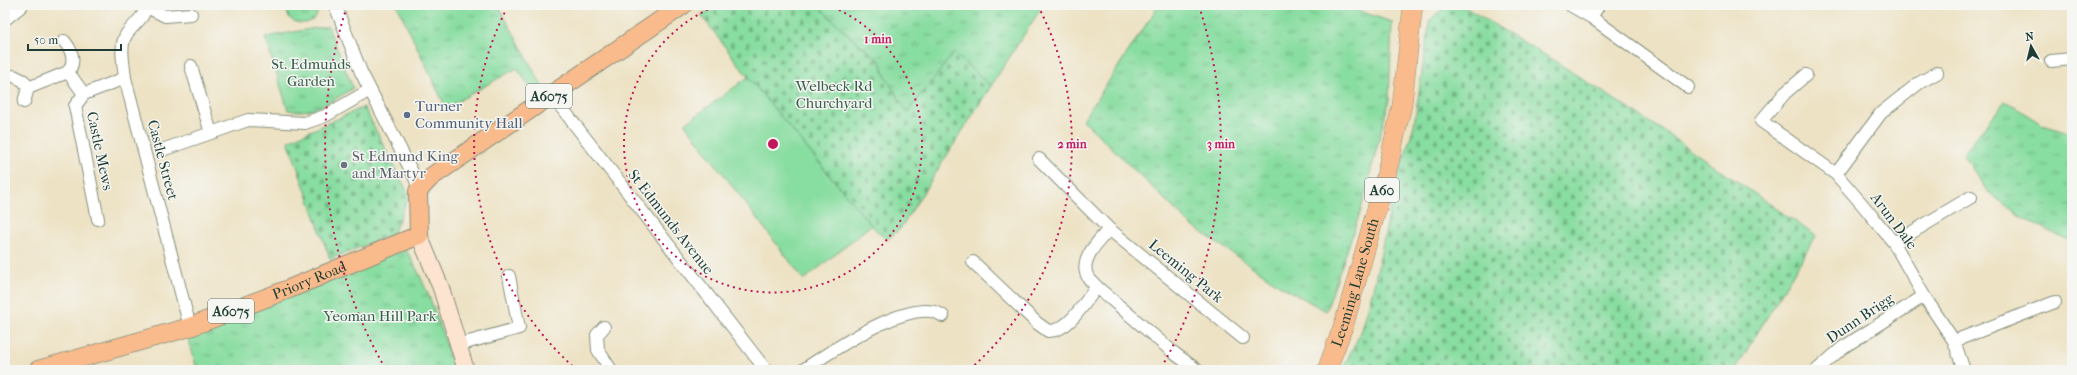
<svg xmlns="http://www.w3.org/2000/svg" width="2077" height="375" font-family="'IM FELL French Canon',serif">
	<defs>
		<pattern id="cemetery-stones" width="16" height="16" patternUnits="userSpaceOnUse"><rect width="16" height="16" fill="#88dda0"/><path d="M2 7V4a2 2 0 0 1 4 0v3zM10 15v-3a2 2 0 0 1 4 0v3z" fill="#6fb483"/></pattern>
		<pattern id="park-tufts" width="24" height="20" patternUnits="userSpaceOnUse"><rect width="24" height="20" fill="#88dda0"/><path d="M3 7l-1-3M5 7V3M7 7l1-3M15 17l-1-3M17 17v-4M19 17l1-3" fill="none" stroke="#6fb483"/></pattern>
	</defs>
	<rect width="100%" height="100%" fill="#f6f6f2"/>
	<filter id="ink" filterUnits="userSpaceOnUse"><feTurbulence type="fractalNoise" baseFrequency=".025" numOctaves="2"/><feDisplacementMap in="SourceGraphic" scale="8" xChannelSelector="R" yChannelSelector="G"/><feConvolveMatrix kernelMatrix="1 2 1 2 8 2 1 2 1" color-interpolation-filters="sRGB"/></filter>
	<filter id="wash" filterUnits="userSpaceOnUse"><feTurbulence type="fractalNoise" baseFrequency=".012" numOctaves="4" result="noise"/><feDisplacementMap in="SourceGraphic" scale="16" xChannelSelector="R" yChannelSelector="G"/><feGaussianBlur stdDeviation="0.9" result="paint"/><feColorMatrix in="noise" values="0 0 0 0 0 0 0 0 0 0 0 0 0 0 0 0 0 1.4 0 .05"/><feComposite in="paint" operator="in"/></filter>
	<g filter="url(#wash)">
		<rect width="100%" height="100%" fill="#ede2c4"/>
		<!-- grass -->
		<path fill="#88dda0" stroke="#548d6a" d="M748,77L871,225L804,280L685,124Z"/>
		<!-- cemetery -->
		<path fill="url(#cemetery-stones)" stroke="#548d6a" d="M718,5H817L841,28L880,61L886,77L954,53L991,86L900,229L886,240L871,225L748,77L701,15Z
			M1447,5H1461L1553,60L1662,130L1816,236L1735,370H1342L1362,330L1373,289L1394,192L1414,125L1430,20Z
			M364,107L409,195L393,234L330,259L288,141Z"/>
		<!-- park -->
		<path fill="url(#park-tufts)" stroke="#548d6a" d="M285,5H319C319,23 301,28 289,18Z
			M397,5H498L542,86L533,92L517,68L446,108Z
			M817,5H1043L991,86L954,53L907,112L886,77L880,61L841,28Z
			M1159,5H1350L1359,11L1392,22L1389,100L1361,210L1326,311L1279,285L1191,225L1083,120Z
			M328,26L353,88C332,101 313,115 288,110L265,37Z
			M2005,101L2043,125L2072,134V243L2020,216L1987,191L1963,154Z
			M403,245C428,284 440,327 455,370H197L188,336Z"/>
	</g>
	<g filter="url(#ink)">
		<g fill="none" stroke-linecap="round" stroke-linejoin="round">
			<!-- minor casing -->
			<g stroke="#86907c" stroke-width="14">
				<path id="minor" d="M147,5C144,19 133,24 126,35C119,47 124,65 125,78L190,327
					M335,5L361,72L416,180L418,191
					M1570,5L1591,17L1688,87
					M147,7L165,16L191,14
					M1591,17L1599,5
					M2051,61L2072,59
					M191,66L211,133L248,120L305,123L325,116L370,90
					M68,72L84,94
					M1806,75L1785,93L1761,121L1836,174L1861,203L1894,243L1924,296L1954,341L1964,370
					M14,76L24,81L28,88L24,102
					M28,88L68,72C76,62 72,50 64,41
					M551,94L766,370
					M162,150L211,133
					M1039,159L1109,229L1243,338
					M1836,174L1881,113L1919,83L1937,73
					M98,219L75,106L84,94L125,78
					M1894,243L1971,197
					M973,262L1037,323L1048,331C1069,332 1085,301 1097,287L1174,353L1197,370
					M1097,287C1095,284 1090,281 1088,277C1078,260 1099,241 1109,229
					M604,327L597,335L598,350L611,370
					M1954,341L2055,302
					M458,345L519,328L509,276
					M803,370C829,353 914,293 943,316
					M1817,370L1842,348L1924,296"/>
			</g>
			<!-- tertiary casing -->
			<g stroke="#86907c" stroke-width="16">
				<path id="tertiary" d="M5,18L21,5"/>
			</g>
			<!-- secondary casing -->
			<g stroke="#86907c" stroke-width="18">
				<path id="secondary" d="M419,235L441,288L466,370"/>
			</g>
			<!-- primary casing -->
			<g stroke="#86907c" stroke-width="20">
				<g id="primary">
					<path id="s1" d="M38,370L190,327L289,289L419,235L418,191L431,177L683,5"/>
				</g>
			</g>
			<!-- trunk casing -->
			<g stroke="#86907c" stroke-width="20">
				<g id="trunk">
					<path id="s2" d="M1327,370L1344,324L1385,180L1402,105L1413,5"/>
				</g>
			</g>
			<!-- minor -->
			<use href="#minor" stroke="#fff" stroke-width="12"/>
			<!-- tertiary -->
			<use href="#tertiary" stroke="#fff" stroke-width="14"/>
			<!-- secondary -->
			<use href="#secondary" stroke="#fde4d1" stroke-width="16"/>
			<!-- primary -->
			<use href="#primary" stroke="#fabb8c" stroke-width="18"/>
			<!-- trunk -->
			<use href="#trunk" stroke="#fabb8c" stroke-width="19"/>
		</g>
	</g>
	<!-- distance rings -->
	<g fill="none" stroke="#c2185b" stroke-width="2" stroke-dasharray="2 4">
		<path d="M828 5A149 149 0 1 1 718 5"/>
		<path d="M577 370A299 299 0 0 1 508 6M1038 6A299 299 0 0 1 969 370"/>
		<path d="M385 368A448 448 0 0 1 347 6M1199 6A448 448 0 0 1 1161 368"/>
	</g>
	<!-- markers -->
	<circle fill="#5c6f8a" stroke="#f6f6f2" stroke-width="1.5" cx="407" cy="115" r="4"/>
	<circle fill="#6b7280" stroke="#f6f6f2" stroke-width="1.5" cx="344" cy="165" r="4"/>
	<g text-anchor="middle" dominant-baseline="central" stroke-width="3" stroke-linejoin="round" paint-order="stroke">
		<!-- shield labels -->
		<g fill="#f6f6f2" stroke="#60746d" stroke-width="1">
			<rect x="526" y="84" width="46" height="24" rx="3"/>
			<rect x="1365" y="178" width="34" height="24" rx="3"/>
			<rect x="208" y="299" width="46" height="24" rx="3"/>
		</g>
		<g font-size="14" font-weight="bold" fill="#1f3d34">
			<text x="549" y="96">A6075</text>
			<text x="1382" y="190">A60</text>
			<text x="231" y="311">A6075</text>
		</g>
		<!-- park labels -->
		<g font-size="15" fill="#345d4a" stroke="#f6f6f2">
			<text x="311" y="64">St. Edmunds<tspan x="311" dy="17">Garden</tspan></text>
			<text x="834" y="86">Welbeck Rd<tspan x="834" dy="17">Churchyard</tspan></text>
			<text x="380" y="316">Yeoman Hill Park</text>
		</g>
		<!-- service labels -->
		<g font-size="15" fill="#4e5e75" stroke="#f6f6f2" text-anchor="start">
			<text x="415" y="106">Turner<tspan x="415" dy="17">Community Hall</tspan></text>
		</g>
		<!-- street labels -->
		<g font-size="15" fill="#1f3d34" stroke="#f6f6f2">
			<text transform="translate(100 151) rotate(78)">Castle Mews</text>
			<text transform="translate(163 160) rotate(75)">Castle Street</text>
			<text transform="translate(1894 221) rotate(53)">Arun Dale</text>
			<text transform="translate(671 222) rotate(52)">St Edmunds Avenue</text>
			<text transform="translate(1186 271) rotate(39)">Leeming Park</text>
			<text stroke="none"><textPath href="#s1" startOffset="286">Priory Road</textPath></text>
			<text stroke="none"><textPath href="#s2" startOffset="92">Leeming Lane South</textPath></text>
			<text transform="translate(1860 318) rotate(-34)">Dunn Brigg</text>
		</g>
		<!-- worship labels -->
		<g font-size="15" fill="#5b616d" stroke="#f6f6f2" text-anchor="start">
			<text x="352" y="156">St Edmund King<tspan x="352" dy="17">and Martyr</tspan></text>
		</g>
	</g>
	<circle cx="773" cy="144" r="6" fill="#c2185b" stroke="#f6f6f2" stroke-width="2"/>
	<g font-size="12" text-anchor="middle" font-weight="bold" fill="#c2185b" stroke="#f6f6f2" stroke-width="3" stroke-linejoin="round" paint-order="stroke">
		<text x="878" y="43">1 min</text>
		<text x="1072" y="148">2 min</text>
		<text x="1221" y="148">3 min</text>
	</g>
	<!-- margin -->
	<rect width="2077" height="375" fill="none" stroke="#f6f6f2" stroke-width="20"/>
	<!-- north arrow -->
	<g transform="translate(2031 46) rotate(352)" stroke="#f6f6f2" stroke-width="3" paint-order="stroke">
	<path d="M0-3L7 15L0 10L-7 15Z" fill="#1f3d34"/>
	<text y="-6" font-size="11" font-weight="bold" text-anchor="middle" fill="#1f3d34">N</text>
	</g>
	<!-- scale -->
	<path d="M28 44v6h93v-6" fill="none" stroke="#1f3d34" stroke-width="2"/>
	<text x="34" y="44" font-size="12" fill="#1f3d34" stroke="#f6f6f2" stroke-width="3" paint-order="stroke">50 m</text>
</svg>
